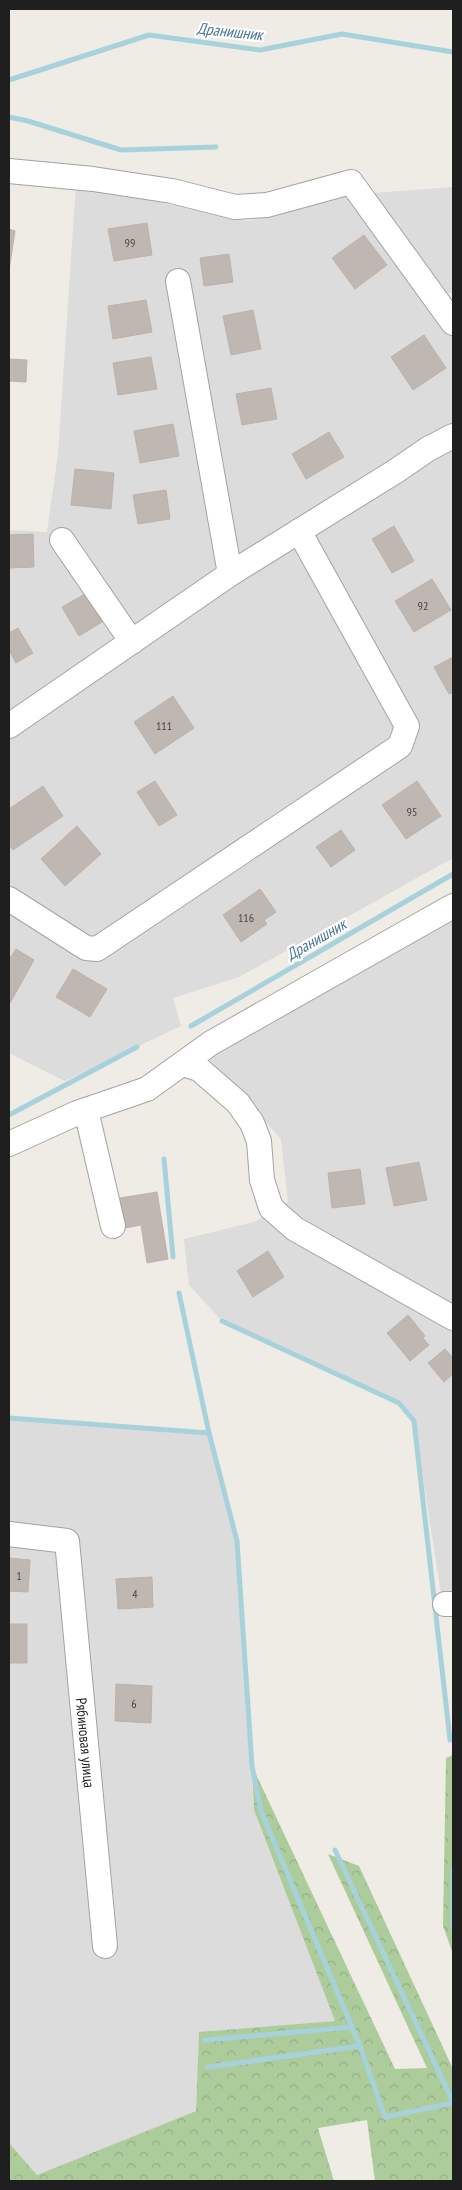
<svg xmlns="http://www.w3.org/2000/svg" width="462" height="2190" font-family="'PT Sans Narrow',sans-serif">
	<defs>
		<pattern id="forest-crowns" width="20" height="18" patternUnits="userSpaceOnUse" patternTransform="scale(1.25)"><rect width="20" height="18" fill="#adcc9c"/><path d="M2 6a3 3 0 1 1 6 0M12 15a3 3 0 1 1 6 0" fill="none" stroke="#94af86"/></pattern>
	</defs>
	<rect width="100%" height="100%" fill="#efebe5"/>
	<!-- residential -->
	<path fill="#dddcdc" d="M76,184L248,221L347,195L453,187V290L448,294L453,302V858L239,977L173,998L181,1026L65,1081L9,1053V530L47,532L58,454Z
		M453,920V1593L441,1594L414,1420L399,1403L222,1321L189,1285L184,1239L254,1222L288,1202L281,1139L209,1059Z
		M9,1418L209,1433L237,1541L254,1810L335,2021L199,2033L196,2111L37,2175L9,2143Z"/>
	<!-- forest -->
	<path fill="url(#forest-crowns)" d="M453,1755V1954L443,1926L446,1758Z
		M252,1766L395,2069L427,2068L328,1854L359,1866L453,2069V2181H375L367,2120L318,2128L334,2181H9V2143L37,2175L196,2111L199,2032L335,2021L254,1810Z"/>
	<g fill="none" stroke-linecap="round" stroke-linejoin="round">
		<!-- stream -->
		<path stroke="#a8d2db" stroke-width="5" d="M9,80L149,35L260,50L342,34L453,52
			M9,117L28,121L121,150L216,147
			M191,1026L453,874
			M9,1115L137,1047
			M164,1159L173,1257
			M179,1293L209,1433
			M222,1321L399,1403L414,1421L450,1740
			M9,1418L209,1433L237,1541L252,1766L261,1811L360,2046
			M335,1850L453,2102
			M453,1869V1928
			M205,2040L352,2027
			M208,2067L360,2046L385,2117L453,2103"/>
	</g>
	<!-- building -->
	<path fill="#bfb7b2" stroke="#c0b1a8" d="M147,223L152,255L114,261L108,229Z
		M9,229L15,231L9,271Z
		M364,235L387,265L355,289L332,258Z
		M229,254L233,282L204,286L200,258Z
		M146,300L152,332L113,339L108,306Z
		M253,310L261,349L231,355L223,316Z
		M424,335L446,368L413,390L391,357Z
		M151,357L157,389L118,395L113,363Z
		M9,359L27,360L26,382L9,381Z
		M271,388L277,419L242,425L236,394Z
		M173,424L179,456L140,463L134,431Z
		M329,432L344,457L306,479L292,454Z
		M75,469L114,473L111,509L71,505Z
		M166,490L170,519L138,524L133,495Z
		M394,526L414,561L392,573L372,539Z
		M33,534L34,567L9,568V535Z
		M432,579L451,610L414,632L395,601Z
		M85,594L102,622L79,636L62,607Z
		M18,628L33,653L16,663L9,650V633Z
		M453,657V692L449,694L434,667Z
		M173,696L194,728L155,754L134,722Z
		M155,781L177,815L159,826L137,792Z
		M417,781L441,816L406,839L382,805Z
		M43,786L63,816L13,850L9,844V809Z
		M77,826L101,854L65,886L41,859Z
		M341,830L355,850L331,867L316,847Z
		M260,889L276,912L264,920L267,924L241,942L223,915Z
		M16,949L34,960L10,1003L9,956L11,957Z
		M73,969L107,989L90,1017L56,997Z
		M419,1162L427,1200L394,1206L386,1168Z
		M360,1169L365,1204L332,1208L328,1173Z
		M157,1192L168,1259L147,1263L141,1225L125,1228L120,1198Z
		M268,1251L284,1277L253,1297L237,1271Z
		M408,1315L425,1336L423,1338L429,1345L410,1361L387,1333Z
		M445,1349L453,1358V1374L444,1382L428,1363Z
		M9,1558L30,1560L28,1592L9,1591Z
		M152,1577L153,1607L118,1609L116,1579Z
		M9,1624H27V1663H9Z
		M116,1684L152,1686L151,1723L115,1721Z"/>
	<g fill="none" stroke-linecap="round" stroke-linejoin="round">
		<!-- minor casing -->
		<g stroke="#a3a3a3" stroke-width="26">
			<g id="minor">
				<path d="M9,171L93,179L172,191L235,207L267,205L351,182L453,323"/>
				<path d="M178,281L230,574"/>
				<path d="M62,540L132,642"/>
				<path d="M9,726L230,574L396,471L428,449L453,436"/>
				<path d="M9,899L86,948L97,949L400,746L407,726L299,531"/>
				<path d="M183,1064L199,1069L238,1103L252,1123L259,1141L262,1180L271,1208L295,1229L453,1318"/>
				<path d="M86,1110L113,1226"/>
				<path d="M9,1144L77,1113L147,1089L211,1043L453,906"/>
				<path id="s1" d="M9,1534L67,1541L105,1946"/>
				<path d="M445,1604H453"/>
			</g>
		</g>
		<!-- minor -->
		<use href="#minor" stroke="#fff" stroke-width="24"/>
	</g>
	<g text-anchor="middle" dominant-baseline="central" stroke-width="4.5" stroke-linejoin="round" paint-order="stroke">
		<!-- number labels -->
		<g font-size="12" fill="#474544">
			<text x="130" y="242">99</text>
			<text x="423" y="605">92</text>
			<text x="164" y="725">111</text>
			<text x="412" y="811">95</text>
			<text x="246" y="917">116</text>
			<text x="19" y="1575">1</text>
			<text x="135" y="1593">4</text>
			<text x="134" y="1703">6</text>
		</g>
		<!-- street labels -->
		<g font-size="15" fill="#1f1f1f" stroke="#fff">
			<text stroke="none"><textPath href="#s1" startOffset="261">Рябиновая улица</textPath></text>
		</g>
		<!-- water labels -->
		<g font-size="16" font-style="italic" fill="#49779b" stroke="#fff">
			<text transform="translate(230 31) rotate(6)">Дранишник</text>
			<text transform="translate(316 939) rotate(-30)">Дранишник</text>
		</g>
	</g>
	<!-- border -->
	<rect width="462" height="2190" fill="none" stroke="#1f1f1f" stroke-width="20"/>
</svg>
